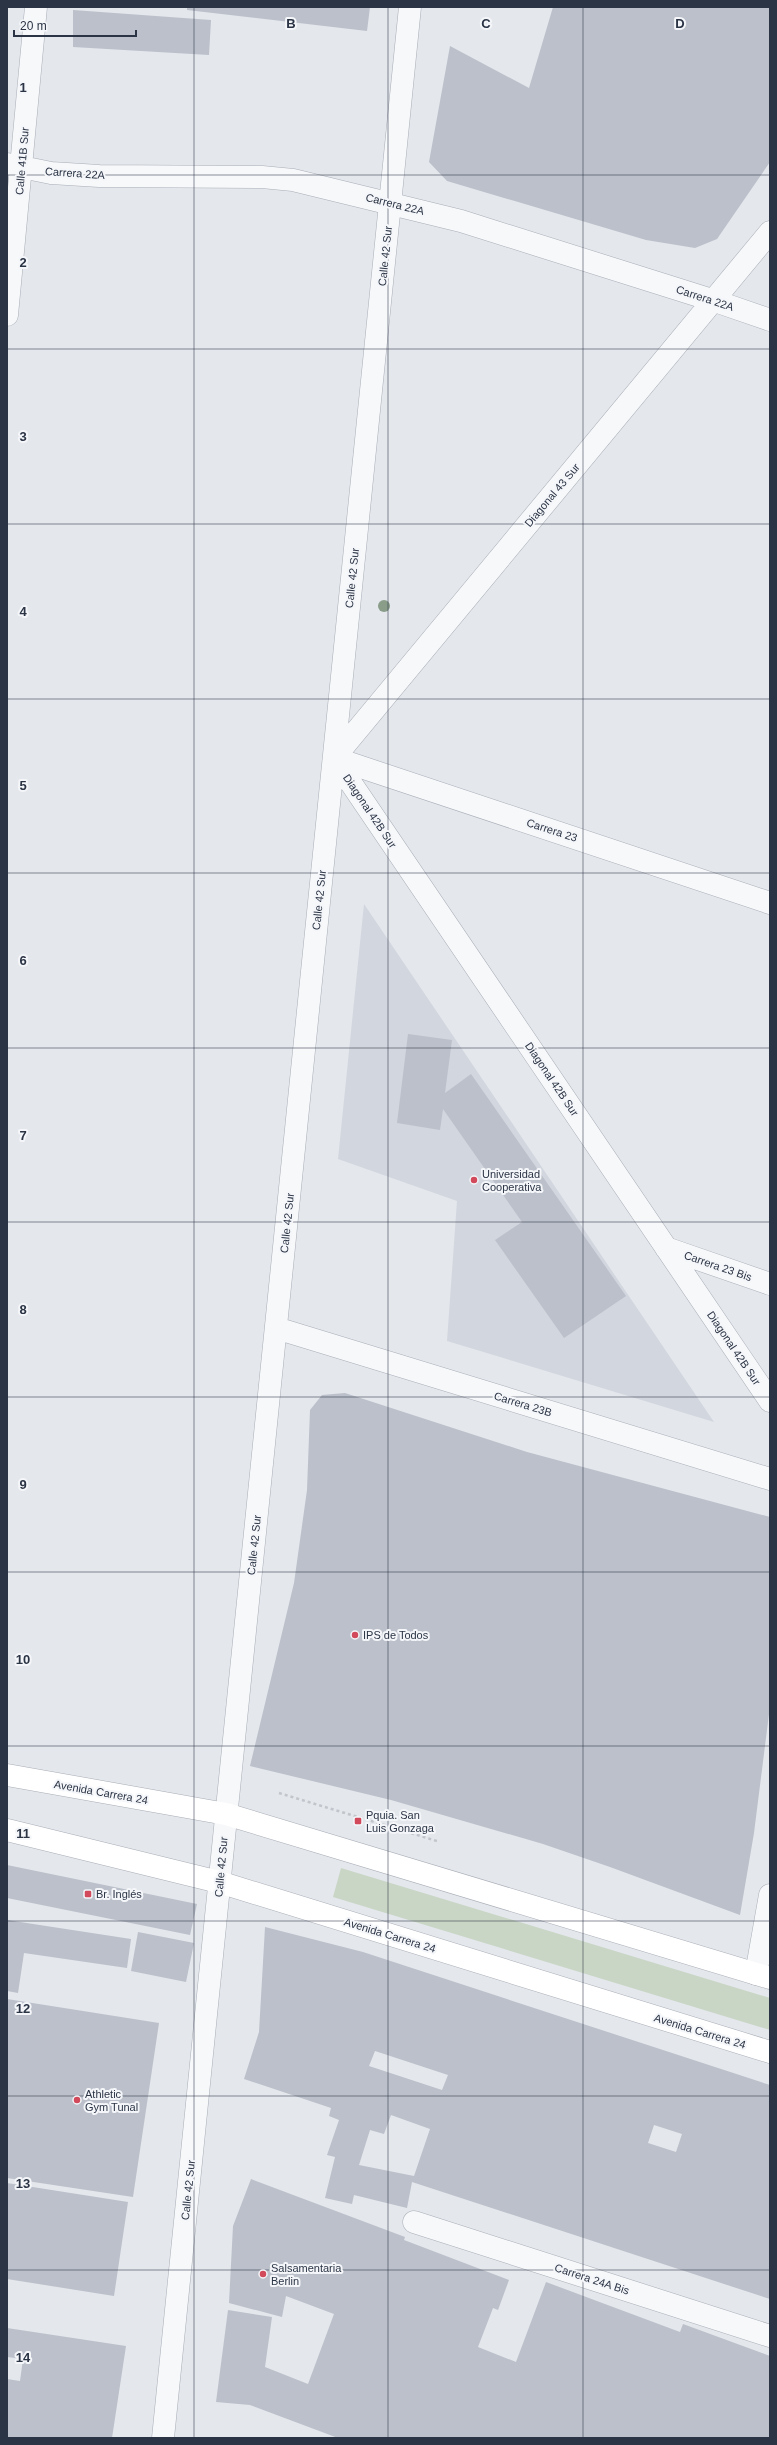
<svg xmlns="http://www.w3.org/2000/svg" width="777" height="2445" font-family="Helvetica,sans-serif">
	<rect width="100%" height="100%" fill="#e4e7ec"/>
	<!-- built -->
	<path fill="#d2d6de" d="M364,904L714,1422L447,1341L457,1201L338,1159Z"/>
	<!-- green -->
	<path fill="#c9d6c5" d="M341,1868L770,1998V2030L333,1897Z"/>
	<!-- building -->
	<path fill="#bbc0ca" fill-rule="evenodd" d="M187,7H370L367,31L187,10Z
		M553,7H770V162L717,239L695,248L646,240L447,181L429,162L450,46L529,88Z
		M73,10L211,20L209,55L73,47Z
		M408,1034L452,1040L445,1093L471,1074L626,1296L564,1338L495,1240L522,1222L443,1109L440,1130L397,1123Z
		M345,1393L527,1452L770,1517V1706L754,1833L740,1915L610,1867L543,1844L391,1800L250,1766L294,1583L307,1490L310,1410L322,1395Z
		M7,1865L197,1904L190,1935L7,1898Z
		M7,1920L131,1939L127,1968L24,1953L18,1993L7,1991Z
		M265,1927L363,1952L770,2085V2299L412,2182L407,2208L354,2195L352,2204L325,2198L335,2157L327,2155L339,2120L329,2116L331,2108L244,2079L259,2032ZM375,2051L448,2075L442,2090L369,2066ZM391,2115L430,2129L414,2176L359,2165L370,2130L384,2134ZM654,2125L682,2134L676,2152L648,2143Z
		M138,1932L194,1943L186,1982L131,1971Z
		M7,1999L159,2023L133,2197L7,2178Z
		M251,2179L405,2237L404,2240L509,2280L498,2310L493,2308L478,2347L516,2362L546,2282L680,2332L683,2324L770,2356V2438H338L250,2405L216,2402L228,2310L272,2317L265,2367L308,2384L334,2314L286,2296L282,2317L229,2303L233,2226Z
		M7,2183L128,2202L114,2296L7,2279Z
		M7,2328L126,2346L112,2438H7V2379L20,2381L23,2359L7,2357Z"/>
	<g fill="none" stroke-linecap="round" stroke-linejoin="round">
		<!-- street casing -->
		<g stroke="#a9aeb7" stroke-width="23">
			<path id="street" d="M7,164L51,173L99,176L262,177L293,180L461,221L715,301L770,320
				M7,315L36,7
				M334,758L770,1401
				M334,758L770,232
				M334,758L770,903
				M666,1248L770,1284
				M276,1328L770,1479
				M756,1974L770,1895
				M414,2222L770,2336
				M163,2438L410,7"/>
		</g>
		<!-- secondary casing -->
		<g stroke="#a9aeb7" stroke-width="23">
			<path id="secondary" d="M7,1775L226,1814L770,1978
				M7,1830L219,1882L770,2052"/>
		</g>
		<!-- path -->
		<path stroke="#c2c5cb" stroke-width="2.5" stroke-dasharray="3 3" stroke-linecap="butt" d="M279,1793L437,1841"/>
		<!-- street -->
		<use href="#street" stroke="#f7f8fa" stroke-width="22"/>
		<!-- secondary -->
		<use href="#secondary" stroke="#fff" stroke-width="22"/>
	</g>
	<!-- trees -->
	<circle fill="#899d89" cx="384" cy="606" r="6"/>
	<!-- grid -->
	<path fill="none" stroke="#2b3445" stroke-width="1" stroke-opacity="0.55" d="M194,7V2438M388,7V2438M583,7V2438M7,175H770M7,349H770M7,524H770M7,699H770M7,873H770M7,1048H770M7,1222H770M7,1397H770M7,1572H770M7,1746H770M7,1921H770M7,2096H770M7,2270H770"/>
	<!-- markers -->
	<g fill="#d1495b" stroke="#f4f6f9" stroke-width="1.5">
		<circle cx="474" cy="1180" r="4"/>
		<circle cx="355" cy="1635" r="4"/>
		<rect x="354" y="1817" width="8" height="8" rx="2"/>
		<rect x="84" y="1890" width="8" height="8" rx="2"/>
		<circle cx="77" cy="2100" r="4"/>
		<circle cx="263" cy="2274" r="4"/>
	</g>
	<g text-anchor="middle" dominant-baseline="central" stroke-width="4" stroke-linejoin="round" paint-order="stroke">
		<!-- street labels -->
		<g font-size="11" fill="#2b3445" stroke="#f4f6f9">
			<text transform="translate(22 161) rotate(-85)">Calle 41B Sur</text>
			<text transform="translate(75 173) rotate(4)">Carrera 22A</text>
			<text transform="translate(395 204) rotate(14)">Carrera 22A</text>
			<text transform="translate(385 256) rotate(-84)">Calle 42 Sur</text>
			<text transform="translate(705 298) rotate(18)">Carrera 22A</text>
			<text transform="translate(552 495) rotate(-50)">Diagonal 43 Sur</text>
			<text transform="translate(352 578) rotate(-84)">Calle 42 Sur</text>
			<text transform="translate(370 811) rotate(56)">Diagonal 42B Sur</text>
			<text transform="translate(552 830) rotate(18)">Carrera 23</text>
			<text transform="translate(319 900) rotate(-84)">Calle 42 Sur</text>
			<text transform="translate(552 1079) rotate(56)">Diagonal 42B Sur</text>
			<text transform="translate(287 1223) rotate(-84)">Calle 42 Sur</text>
			<text transform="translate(718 1266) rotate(19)">Carrera 23 Bis</text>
			<text transform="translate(734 1348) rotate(56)">Diagonal 42B Sur</text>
			<text transform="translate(523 1404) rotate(17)">Carrera 23B</text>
			<text transform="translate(254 1545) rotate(-84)">Calle 42 Sur</text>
			<text transform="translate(101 1792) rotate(10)">Avenida Carrera 24</text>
			<text transform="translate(221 1867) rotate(-85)">Calle 42 Sur</text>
			<text transform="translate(390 1935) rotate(17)">Avenida Carrera 24</text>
			<text transform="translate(700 2031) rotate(17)">Avenida Carrera 24</text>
			<text transform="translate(188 2190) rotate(-84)">Calle 42 Sur</text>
			<text transform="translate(592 2279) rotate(18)">Carrera 24A Bis</text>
		</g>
		<!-- poi labels -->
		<g font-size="11" fill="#2b3445" stroke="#f4f6f9" text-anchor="start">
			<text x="482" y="1174">Universidad<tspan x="482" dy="13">Cooperativa</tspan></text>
			<text x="363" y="1635">IPS de Todos</text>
			<text x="366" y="1815">Pquia. San<tspan x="366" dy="13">Luis Gonzaga</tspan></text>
			<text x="96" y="1894">Br. Inglés</text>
			<text x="85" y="2094">Athletic<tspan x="85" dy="13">Gym Tunal</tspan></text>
			<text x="271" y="2268">Salsamentaria<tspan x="271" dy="13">Berlin</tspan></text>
		</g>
	</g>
	<g font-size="13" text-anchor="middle" font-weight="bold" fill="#2b3445" stroke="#f4f6f9" stroke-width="4" stroke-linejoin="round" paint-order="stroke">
		<text x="291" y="28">B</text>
		<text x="486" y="28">C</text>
		<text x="680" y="28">D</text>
		<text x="23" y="92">1</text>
		<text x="23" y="267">2</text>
		<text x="23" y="441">3</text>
		<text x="23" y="616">4</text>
		<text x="23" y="790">5</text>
		<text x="23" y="965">6</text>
		<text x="23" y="1140">7</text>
		<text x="23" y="1314">8</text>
		<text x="23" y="1489">9</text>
		<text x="23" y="1664">10</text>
		<text x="23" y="1838">11</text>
		<text x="23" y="2013">12</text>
		<text x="23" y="2188">13</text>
		<text x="23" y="2362">14</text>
	</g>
	<!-- border -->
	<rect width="777" height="2445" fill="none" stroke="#2b3445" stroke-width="16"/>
	<!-- scale -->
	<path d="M14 30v6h122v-6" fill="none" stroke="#2b3445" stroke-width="2"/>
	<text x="20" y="30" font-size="12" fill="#2b3445" stroke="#f4f6f9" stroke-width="3" paint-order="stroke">20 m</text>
</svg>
